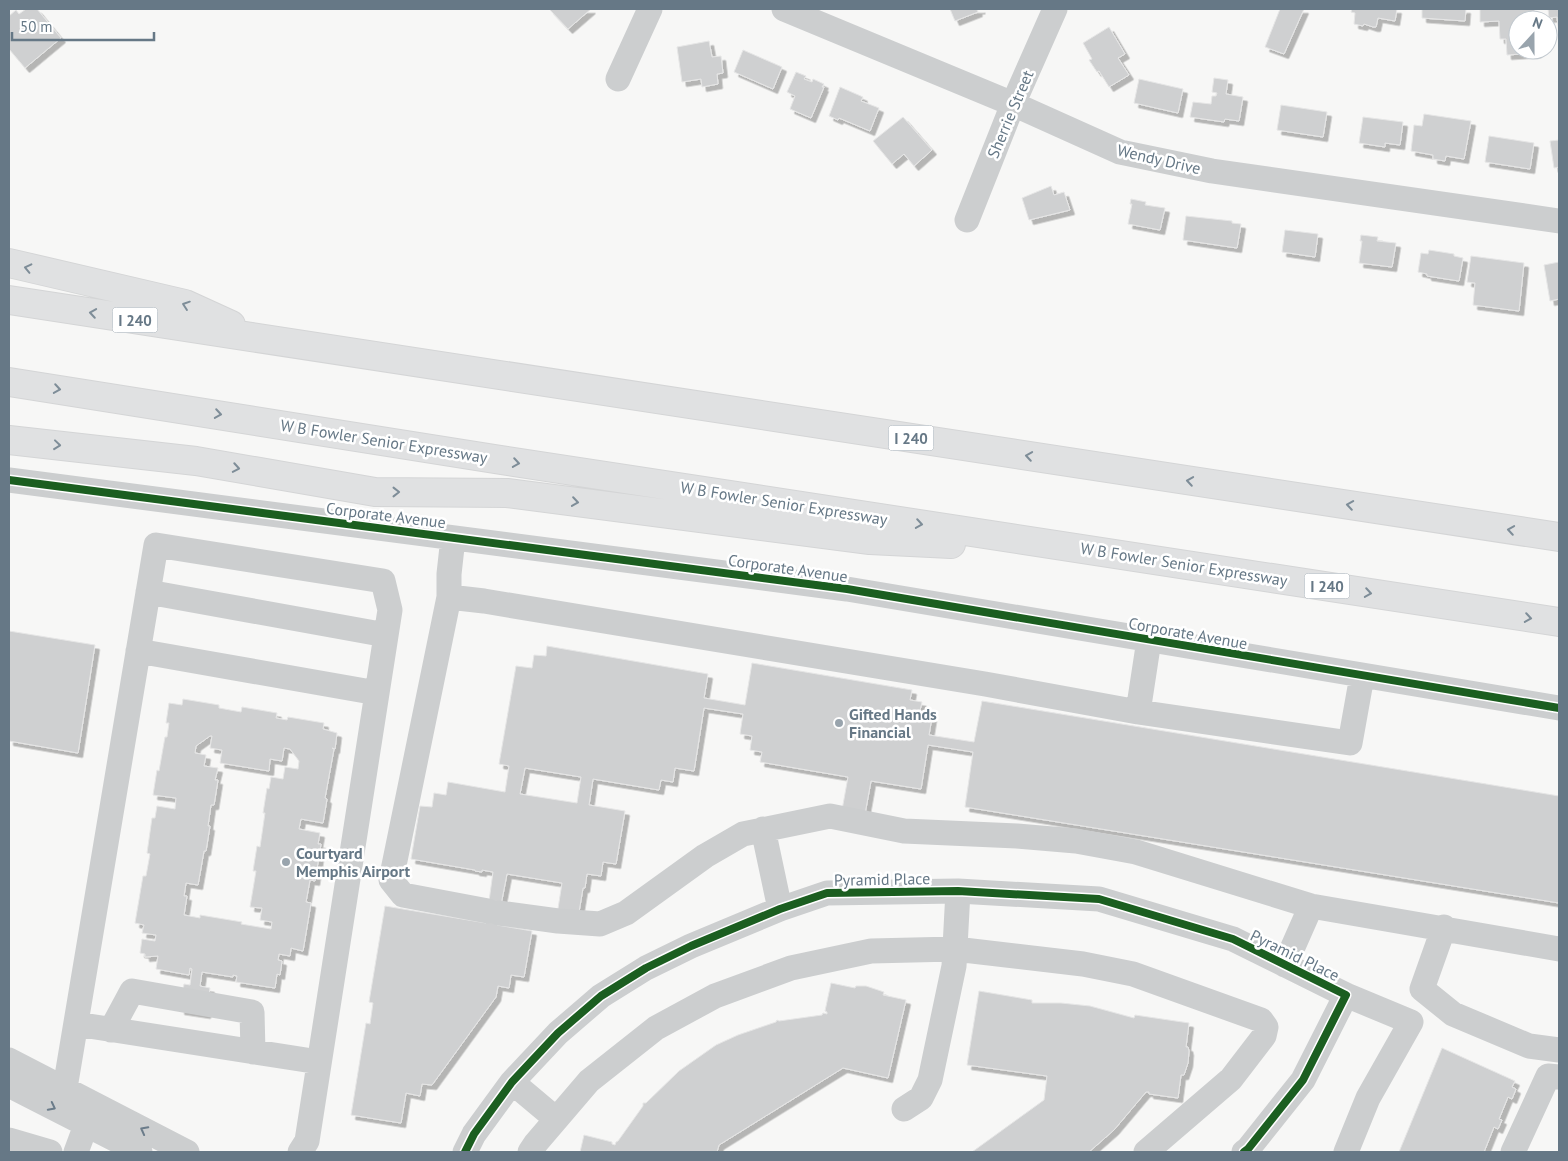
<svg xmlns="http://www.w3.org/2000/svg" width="1568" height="1161" font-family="'PT Sans',sans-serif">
	<defs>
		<filter id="shadow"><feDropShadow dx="4.5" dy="4.5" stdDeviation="0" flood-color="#0004"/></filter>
	</defs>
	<rect width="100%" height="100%" fill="#f7f7f6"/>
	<!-- building -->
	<path fill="#cfd0d1" stroke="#e6e6e6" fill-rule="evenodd" filter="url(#shadow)" d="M26,9H37L61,38L25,68L9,49V16L16,10L19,14Z
		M549,9H591L568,29Z
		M950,9H981L977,10L978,12L955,21Z
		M1280,9H1304L1284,54L1265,47Z
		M1352,9H1397L1395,21L1378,18L1376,27H1373L1364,24L1363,26L1354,24L1355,13L1351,12Z
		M1422,9H1466L1465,21L1422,18Z
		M1480,9H1534L1536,20H1518V50H1537V53L1507,55L1506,39H1500L1499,21L1480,22Z
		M1548,9H1559V35L1557,17L1549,18Z
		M1109,27L1125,54L1118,58L1129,75L1109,87L1099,71L1097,72L1089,60L1092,59L1083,43Z
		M709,41L712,57L721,56L723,73L717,74L718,84L702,87L701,79L682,82L677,47Z
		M743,50L782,67L773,89L734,72Z
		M796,72L806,76L804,79L812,82L813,79L824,84L822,87H824L811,118L790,109L795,96L787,92Z
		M1214,78L1228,80L1226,94L1243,97L1239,121L1225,119L1224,122L1190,117L1193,102L1211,104L1212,96H1216L1217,93L1212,92Z
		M1139,79L1183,89L1178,113L1134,103Z
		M840,87L863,97L861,101L879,108L870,131L839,118L838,120L829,116Z
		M1281,105L1327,112L1323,137L1277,130Z
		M1424,114L1471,121L1464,159L1446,156L1445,161L1433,159V155L1411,151L1414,125L1422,126Z
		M903,117L932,150L914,166L904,154L892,164L873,141Z
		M1363,117L1403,122L1400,145L1385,143V147L1359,143Z
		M1489,136L1534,143L1530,169L1485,162Z
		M1559,140V167L1554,168L1550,141Z
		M1051,186L1054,195L1064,192L1070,210L1029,220L1022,198Z
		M1131,199L1146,202L1145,205L1165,208L1160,230L1128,224L1132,204H1130Z
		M1186,216L1232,221V223L1241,224L1237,248L1183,240Z
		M1285,230L1318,234L1315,257L1282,252Z
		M1361,235L1378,237L1377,241L1396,243L1392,267L1359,263L1362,241H1360Z
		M1429,250L1454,254V256L1463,258L1459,281L1427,276V274L1418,272L1421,253L1428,254Z
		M1471,256L1524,263L1519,311L1473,305L1475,283L1467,282Z
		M1559,262V299L1550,301L1544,265Z
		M9,631L95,645L78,753L9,741Z
		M547,646L708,674L704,698L745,705L752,663L912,690L910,700L922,702L919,715L932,717L929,735L974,742L982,701L1559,796V903L965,807L973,752L928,745L921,789L871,781L865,814L842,810L848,777L760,762L762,752L750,750L752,736L740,734L743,714L704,708L694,771L675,768L673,782L661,780L659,790L593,779L589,805L625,811L616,864L603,862L601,876L587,874L585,888H583L578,918L557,915L562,883L507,874L497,925L532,931L524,977L511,975L509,988L498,986L496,997L432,1085L422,1084L420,1096L406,1093L401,1123L351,1115L366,1023L370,1024L373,1003L369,1002L385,906L486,923L493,872L482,870V872L475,871V870L411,859L420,806L432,807L434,793L446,795L448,782L505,792L509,766L499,764L516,666L532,668L534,655L546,656ZM525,768L581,777L577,803L520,794Z
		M183,699L219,705V708L241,712L242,707L277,713L276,718L287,720L288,717L324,723L323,729L337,733L335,749L332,748L334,749L325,798L327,799L323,823L301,819L299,829L320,833L318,844H321L315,881L310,880L306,902L311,903L303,951L291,948L290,956L279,954L278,960L282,961L280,975L277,974L275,988L236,982L237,976L233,975V977L202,972L200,986L210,988L206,1014L180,1010L184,984L190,985L192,969L190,968L189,975L156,969L158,956L145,957V954L140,953L142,939L155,941L156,935L142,933L144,925L135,923L143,876H146L150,854L147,853L152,818H155L157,806L175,809L176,798L153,795L157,770L159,771L165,737H167L169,723H166L169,703L182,705ZM210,736H212L210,748L222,750L220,763L269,771L270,759L282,761L284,748L290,749L299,761L298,769L285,767L283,779L271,777L269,789L267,788L263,813H265L260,847L257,846L253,871H256L250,907L262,908L260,920L272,922L271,929L241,924L242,922L200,915V918L184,915L187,896H184L186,883L198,885L204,851H206L210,826H208L211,805H214L218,780H215L218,768L204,766L206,755L195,753L196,746Z
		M831,983L855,988L856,986H866L884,992L883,995L906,1000L888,1078L843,1068L719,1145L717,1152H580L584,1135L612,1142V1144L615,1145L616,1142L618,1141L643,1106V1103H646L679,1071L716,1045L738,1035L776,1022L777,1020L779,1021L822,1015L823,1013L827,1014V1012L825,1011Z
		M979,991L1032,1000V1003H1061L1090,1006L1134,1018L1135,1015L1189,1023L1186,1047H1188L1189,1051L1188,1063L1184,1075H1181L1178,1098L1149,1094V1092H1146L1114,1130L1089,1152H972L1044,1100L1047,1076L967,1065Z
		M1442,1048L1515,1081L1512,1087L1516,1089L1512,1099L1508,1097L1499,1119L1502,1120L1498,1129L1494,1127L1484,1152H1399Z"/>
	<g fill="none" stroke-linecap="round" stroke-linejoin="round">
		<!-- highway casing -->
		<g stroke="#d4d5d6" stroke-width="30">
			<path id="highway" d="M9,263L185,304L231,325
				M9,300L1559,537
				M9,382L501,460L1559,622
				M9,440L196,461L375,492L507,493L870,540L951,544"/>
		</g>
		<!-- minor -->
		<path stroke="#cccecf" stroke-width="25" d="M784,9L1013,104L1120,152L1212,171L1559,221
			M618,79L650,9
			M967,220L1013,104L1055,9
			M9,480L847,589L1559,708
			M453,538L449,574V597L484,601L985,684L1138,712L1350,743L1362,676
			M148,592L386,635
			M449,597L391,880L403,895L488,911
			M138,651L377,693
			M1138,712L1149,640
			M763,829L780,909
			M499,913L558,921L600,924L626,913L705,856L743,834L830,816L904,831L1017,836L1076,841L1136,852L1311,906L1559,949
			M1444,927L1422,989L1453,1014L1529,1046L1559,1050
			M1285,965L1311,906
			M76,1024L319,1062
			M111,1030L132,991L252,1012L253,1052
			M9,1060L187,1152
			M512,1082L556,1119
			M9,1085L140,1152
			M65,1088L156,545L383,581L390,610L307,1141L300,1152
			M904,1109L921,1098L930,1080L954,966L958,891
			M9,1140L50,1152
			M76,1152L86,1125
			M465,1152L474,1134L512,1082L558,1033L601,996L646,968L691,946L780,909L827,893L958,891L1099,899L1233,939L1346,995L1411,1022L1368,1098L1346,1152
			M530,1152L536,1143L589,1081L656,1028L715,996L791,968L871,951L955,949L1083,964L1133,974L1261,1020L1266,1027L1264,1036L1231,1079L1146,1152
			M1244,1152L1248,1149L1303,1080L1346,995
			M1513,1152L1548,1076L1559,1077"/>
		<!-- highway -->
		<use href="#highway" stroke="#e0e1e2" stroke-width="28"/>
		<!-- cycleway casing -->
		<g stroke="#fff" stroke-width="11">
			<path id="cycleway" d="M9,480L847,589L1559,708
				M465,1152L474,1134L512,1082L558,1033L601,996L646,968L691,946L780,909L827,893L958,891L1099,899L1233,939L1346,995L1303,1080L1248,1149L1244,1152"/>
		</g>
		<!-- cycleway -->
		<use href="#cycleway" stroke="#1b5e20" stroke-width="8"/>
	</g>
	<!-- one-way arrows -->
	<defs><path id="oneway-chevron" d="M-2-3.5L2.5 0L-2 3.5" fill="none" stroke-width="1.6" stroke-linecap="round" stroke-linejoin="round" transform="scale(1.25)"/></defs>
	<g stroke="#7e8d98">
		<use href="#oneway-chevron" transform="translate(28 268) rotate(-167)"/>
		<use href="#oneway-chevron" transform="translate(186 305) rotate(-161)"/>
		<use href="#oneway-chevron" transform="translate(93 313) rotate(-171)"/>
		<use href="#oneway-chevron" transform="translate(57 389) rotate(9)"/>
		<use href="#oneway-chevron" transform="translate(218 414) rotate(9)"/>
		<use href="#oneway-chevron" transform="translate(57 445) rotate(6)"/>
		<use href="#oneway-chevron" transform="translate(1029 456) rotate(-171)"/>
		<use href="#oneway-chevron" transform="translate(516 463) rotate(9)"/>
		<use href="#oneway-chevron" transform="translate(236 468) rotate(10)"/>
		<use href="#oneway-chevron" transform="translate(1190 481) rotate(-171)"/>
		<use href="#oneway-chevron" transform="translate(396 492)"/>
		<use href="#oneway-chevron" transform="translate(575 502) rotate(8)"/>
		<use href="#oneway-chevron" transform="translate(1350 505) rotate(-171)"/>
		<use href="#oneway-chevron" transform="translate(919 524) rotate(9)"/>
		<use href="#oneway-chevron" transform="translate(1511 530) rotate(-171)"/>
		<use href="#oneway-chevron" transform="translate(1368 593) rotate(9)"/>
		<use href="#oneway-chevron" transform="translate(1528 618) rotate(9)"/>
	</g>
	<g stroke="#6b7c8a">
		<use href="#oneway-chevron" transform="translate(52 1107) rotate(27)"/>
		<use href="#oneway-chevron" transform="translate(144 1130) rotate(-152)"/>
	</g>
	<!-- markers -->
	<g fill="#99a4ad" stroke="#fff" stroke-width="2">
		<circle cx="839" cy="723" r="5"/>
		<circle cx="286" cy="862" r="5"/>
	</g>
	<g text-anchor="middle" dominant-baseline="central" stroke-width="5" stroke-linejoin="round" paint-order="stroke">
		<!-- shield labels -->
		<g fill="#fff" stroke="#94a0aa" stroke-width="1">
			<rect x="112.5" y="307.5" width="45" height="25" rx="4"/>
			<rect x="888.5" y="425.5" width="45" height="25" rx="4"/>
			<rect x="1304.5" y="573.5" width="45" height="25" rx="4"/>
		</g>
		<g font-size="15" font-weight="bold" fill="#667886">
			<text x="135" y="320">I 240</text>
			<text x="911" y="438">I 240</text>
			<text x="1327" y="586">I 240</text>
		</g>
		<!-- street labels -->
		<g font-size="16" fill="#667886" stroke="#fff">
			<text transform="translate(1010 114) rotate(-67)">Sherrie Street</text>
			<text transform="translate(1159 159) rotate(13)">Wendy Drive</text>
			<text transform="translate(384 441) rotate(9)">W B Fowler Senior Expressway</text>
			<text transform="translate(784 503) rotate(9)">W B Fowler Senior Expressway</text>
			<text transform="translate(386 515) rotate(7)">Corporate Avenue</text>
			<text transform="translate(1184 564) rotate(9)">W B Fowler Senior Expressway</text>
			<text transform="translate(788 568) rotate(8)">Corporate Avenue</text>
			<text transform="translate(1188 633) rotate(10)">Corporate Avenue</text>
			<text transform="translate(882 879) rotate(-1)">Pyramid Place</text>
			<text transform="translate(1295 955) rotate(26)">Pyramid Place</text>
		</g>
		<!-- poi labels -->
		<g font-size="16" font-weight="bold" fill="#667886" stroke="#fff" text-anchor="start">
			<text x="849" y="714">Gifted Hands<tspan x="849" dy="18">Financial</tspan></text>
			<text x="296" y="853">Courtyard<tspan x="296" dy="18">Memphis Airport</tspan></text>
		</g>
	</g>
	<!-- border -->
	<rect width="1568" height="1161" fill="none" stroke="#667886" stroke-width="20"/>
	<!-- north arrow -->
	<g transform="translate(1533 35) rotate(21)"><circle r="24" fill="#ffffff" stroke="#c2c9cf"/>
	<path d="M0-4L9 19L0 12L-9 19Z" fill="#99a4ad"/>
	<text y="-8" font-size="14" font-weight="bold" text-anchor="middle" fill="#667886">N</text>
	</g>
	<!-- scale -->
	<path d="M12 32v8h142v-8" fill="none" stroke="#667886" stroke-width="2.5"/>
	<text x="20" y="32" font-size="15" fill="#667886" stroke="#ffffff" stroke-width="4" paint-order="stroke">50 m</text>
</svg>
